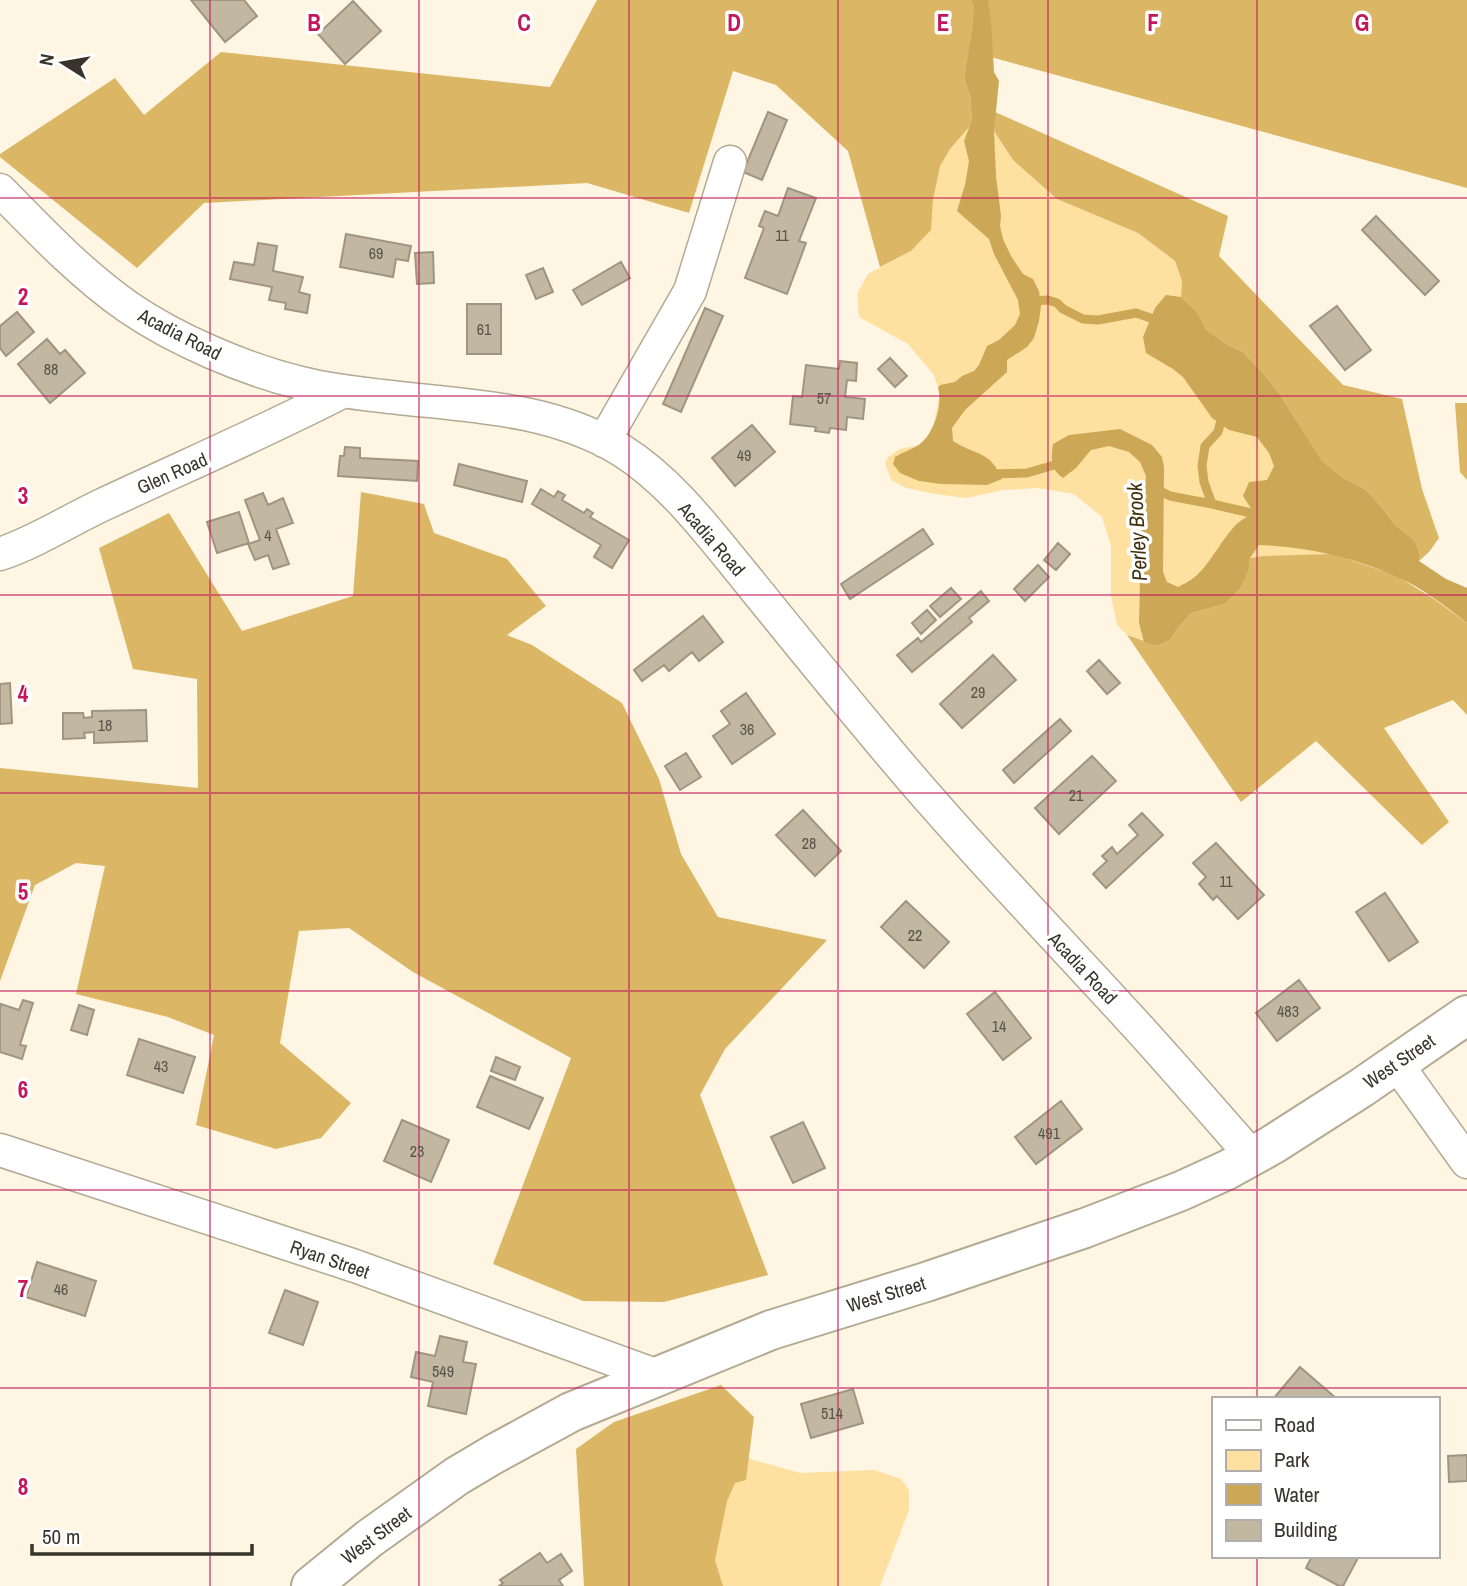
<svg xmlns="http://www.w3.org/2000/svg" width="1467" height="1586" font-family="'Archivo Narrow',sans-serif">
	<rect width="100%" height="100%" fill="#fef5e3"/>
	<!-- green -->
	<path fill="#fee0a0" d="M970,126L994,131L1013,160L1057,199L1138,233L1175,261L1182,281L1181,297L1419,553L1263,556L1250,558L1158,646L1127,635L1117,625L1111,595V546L1102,517L1074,494L1038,488L1003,490L966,498L936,494L906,488L891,480L885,463L888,457L900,449L919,445L928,436L934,423L940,393L934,375L908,344L859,317L857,294L868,274L911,251L931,230C932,209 933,187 939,167C945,152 960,138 970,126Z
		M718,1450L800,1473L874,1470L901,1479L909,1490V1510L880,1586H665Z"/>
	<!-- forest -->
	<path fill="#dbb665" d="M597,0H1467V188L969,51L964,78L970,95L972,120L970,126L950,149L940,166L933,200L931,230L911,251L880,267L848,151L776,85L733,71L689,213L587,183L204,203L137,268L0,157V154L115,78L144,115L221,52L550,87Z
		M995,112L1228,216L1219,256L1343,385L1402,399L1422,489L1439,538L1429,552L1419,561L1414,540L1395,525L1380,505L1365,489L1343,478L1322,461L1279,393L1262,372L1243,352L1228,345L1206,330L1196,313L1181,297L1182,281L1175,261L1138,233L1057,199L1013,160L994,131Z
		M1455,403H1467V480L1460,472Z
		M361,492L424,504L434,533L507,559L546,606L507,635L532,645L622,703L659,779L681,854L718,917L827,940L725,1049L700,1095L768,1275L664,1302L583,1301L493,1264L571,1058L413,972L349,928L299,931L280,1043L351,1103L321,1138L276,1149L196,1125L214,1035L168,1017L76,994L105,866L76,863L35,885L0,981V768L198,788L197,679L133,669L99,548L169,513L242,631L353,596Z
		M1334,554L1397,576L1434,599L1467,623V715L1453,700L1384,728L1449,822L1422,845L1316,741L1241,802L1127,635L1158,646L1170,640L1177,629L1191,613L1225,604L1240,589L1249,570L1250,558L1263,556Z
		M721,1385L754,1417L746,1480L735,1483L727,1501L715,1560L723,1586H584L576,1449L614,1422Z"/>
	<!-- water -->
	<path fill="#cca756" d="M972,0H988L991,21L994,72L999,81L994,131L996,176L1001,216L1000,226L1003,239L1011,256L1023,274L1033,279L1039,291L1041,306L1039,321L1034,338L1027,347L1007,360V372L965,410L952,428L953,441C976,456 990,450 1002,479L987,485L941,484L919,481L900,473L893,464L895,457C903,452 913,449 920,444C934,433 943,405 938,388L940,385L955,382L962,376L974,371L979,365L987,346L999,340L1015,325L1020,314L1018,300L994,254L989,239L957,211L965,185L969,161L964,141L972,120L970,95L964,78L973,26L974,7Z
		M1166,295L1181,297L1197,313L1206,330L1228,345L1243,352L1262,372L1279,393L1322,461L1343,478L1365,489L1380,505L1395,525L1414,540L1419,553V561L1446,579L1467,588V623C1445,606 1421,587 1395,576C1352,557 1306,547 1259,545L1250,558L1249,570L1240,589L1225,604L1191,613L1177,629L1170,640L1158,646L1144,642L1139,623L1141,540L1146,476L1140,462L1129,452L1109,446L1091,450L1076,468L1063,478C1050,469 1051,458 1053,444L1069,435L1120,429L1152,445L1162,457L1164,468L1163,572L1167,582L1178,587C1184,584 1192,580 1197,575C1215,559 1228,524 1249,516L1252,510L1243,496L1249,482L1267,480L1274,466L1269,453L1257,437L1229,430L1212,418L1183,377L1173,369L1146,353L1143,337L1155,308Z"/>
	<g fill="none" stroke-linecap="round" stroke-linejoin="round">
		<!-- stream -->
		<path stroke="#cca756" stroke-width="9" d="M1031,301L1048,300L1057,303L1063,309L1083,319L1098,320L1136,313L1159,321
			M990,474L1027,473L1061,463
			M1156,489L1170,496L1212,504L1260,515
			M1212,504L1204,482L1202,466L1205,446L1218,432L1223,413"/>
	</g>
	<!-- building -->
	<path fill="#c2b7a1" stroke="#9f9580" stroke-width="2" d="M191,0H244L257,16L225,42Z
		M353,1L381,31L345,64L318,34Z
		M768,112L787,120L762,180L743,172Z
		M788,188L816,198L799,241L806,243L787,294L745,278L764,228L759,226L765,211L778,216Z
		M1376,216L1439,281L1425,295L1362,230Z
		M346,234L411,246L408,261L396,259L393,277L340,267Z
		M258,243L277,246L273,271L303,277L299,292L310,295L307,313L285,309L286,303L269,300L272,287L230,279L234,262L254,265Z
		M433,252L434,283L417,284L415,253Z
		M621,262L630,278L582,305L573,290Z
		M543,268L553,292L536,299L526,275Z
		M467,304H501V354H467Z
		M1337,306L1371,350L1345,370L1310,326Z
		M705,308L723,316L681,412L663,404Z
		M17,312L34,332L6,356L0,348V326Z
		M47,339L60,354L65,350L85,373L50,403L18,364Z
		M890,358L907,376L895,387L878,369Z
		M840,361L857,363L856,381L847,380L845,397L865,399L863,419L847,417L846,430L830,428L829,433L815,431L816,427L790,424L793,396L802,397L806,365L839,369Z
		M752,425L775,452L735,486L712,458Z
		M345,447L360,448V458L418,461L417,481L338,476L340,456H344Z
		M459,464L527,481L522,502L454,485Z
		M541,489L554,497L558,491L565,495L562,500L584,513L587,509L593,513L590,517L629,540L612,568L594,557L601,545L532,504Z
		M263,493L268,505L283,498L293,523L276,529L289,564L273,569L268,555L255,560L248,544L260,540L245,500Z
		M239,512L249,543L217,553L207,522Z
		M923,529L933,544L850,599L841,584Z
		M1058,543L1070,554L1056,570L1044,560Z
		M1038,565L1049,577L1025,601L1014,589Z
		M951,588L961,599L940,617L930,606Z
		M981,591L989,601L969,618L972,622L912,672L897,655L918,638L921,642Z
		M927,610L936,620L921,634L912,623Z
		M703,616L723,642L699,661L692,652L669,671L664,665L642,681L634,670Z
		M993,655L1016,680L962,728L940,704Z
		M1099,660L1120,683L1107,694L1087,671Z
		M10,683L12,723L0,724V684Z
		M746,693L775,734L732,764L713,736L730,724L721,711Z
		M146,710L147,741L94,743V732L84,733L85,738L63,739V713H83L84,718L92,717V711Z
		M1060,719L1071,731L1014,783L1003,770Z
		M686,753L701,777L680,790L665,766Z
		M1092,756L1116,781L1059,834L1035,808Z
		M803,810L841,851L815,876L776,835Z
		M1142,813L1163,835L1106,888L1093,874L1107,861L1102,856L1112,847L1117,854L1138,835L1129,825Z
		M1216,843L1264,895L1238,919L1217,896L1213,900L1199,884L1206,877L1193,863Z
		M1385,893L1418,942L1389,961L1356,912Z
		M906,901L949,942L924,968L881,927Z
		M1299,980L1320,1008L1277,1041L1256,1013Z
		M995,992L1031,1038L1003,1060L967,1014Z
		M23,1000L33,1003L20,1045L26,1046L22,1059L0,1052V1009L1,1004L19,1010Z
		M79,1005L94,1010L87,1035L71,1030Z
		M139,1039L195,1057L183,1093L127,1075Z
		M496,1057L520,1067L515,1080L491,1071Z
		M490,1076L543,1098L529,1129L477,1107Z
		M1061,1101L1082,1129L1036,1164L1015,1137Z
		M402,1120L449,1140L431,1182L384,1161Z
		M803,1122L825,1168L793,1183L771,1137Z
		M37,1262L96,1281L85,1316L26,1297Z
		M285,1290L318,1302L303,1345L269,1333Z
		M440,1336L467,1342L463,1362L476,1364L466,1414L428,1406L433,1382L411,1377L416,1352L435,1356Z
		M1300,1367L1337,1399H1273Z
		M853,1389L863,1423L811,1438L801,1404Z
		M1467,1455V1481L1449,1482L1448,1456Z
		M540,1553L547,1563L561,1554L572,1571L559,1580L563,1586H499L503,1583L500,1580Z
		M1312,1556H1359L1343,1586H1339L1306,1568Z"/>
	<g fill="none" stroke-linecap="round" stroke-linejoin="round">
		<!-- minor casing -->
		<g stroke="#b4aa94" stroke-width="35">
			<path id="minor" d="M0,190C40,231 81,274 128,307C176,340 244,369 301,383C327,390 355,393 382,396C464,406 548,406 621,450C672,482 709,533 747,579C792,635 837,690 883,745C964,842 1052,933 1137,1026C1176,1069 1214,1113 1252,1156
				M604,441L690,291L730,162
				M0,554C36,542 68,521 102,505C183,467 264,432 344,391
				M1396,1063L1467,1162
				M0,1150L355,1266L658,1376"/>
		</g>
		<!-- major casing -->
		<g stroke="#b4aa94" stroke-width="42">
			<path id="major" d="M311,1586L370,1538L457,1476L494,1454L571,1412L771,1330L926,1282L1085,1228L1181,1191L1227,1170L1272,1145L1361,1088L1467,1015"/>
		</g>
		<!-- minor -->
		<use href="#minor" stroke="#fff" stroke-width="32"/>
		<!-- major -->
		<use href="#major" stroke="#fff" stroke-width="38"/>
	</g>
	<!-- grid -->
	<path fill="none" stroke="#c2185b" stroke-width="2" stroke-opacity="0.55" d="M210,0V1586M419,0V1586M629,0V1586M838,0V1586M1048,0V1586M1257,0V1399M0,198H1467M0,396H1467M0,595H1467M0,793H1467M0,991H1467M0,1190H1467M0,1388H1467M1257,1556V1586"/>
	<g text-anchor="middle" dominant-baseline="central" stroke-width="7" stroke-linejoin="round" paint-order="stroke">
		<!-- number labels -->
		<g font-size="16" fill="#5a5548">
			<text x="782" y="235">11</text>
			<text x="376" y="253">69</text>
			<text x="484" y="329">61</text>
			<text x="51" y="369">88</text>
			<text x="824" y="398">57</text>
			<text x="744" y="455">49</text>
			<text x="268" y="535">4</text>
			<text x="978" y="692">29</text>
			<text x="105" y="725">18</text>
			<text x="747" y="729">36</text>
			<text x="1076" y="795">21</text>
			<text x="809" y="843">28</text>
			<text x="1226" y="881">11</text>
			<text x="915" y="935">22</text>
			<text x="1288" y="1011">483</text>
			<text x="999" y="1026">14</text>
			<text x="161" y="1066">43</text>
			<text x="1049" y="1133">491</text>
			<text x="417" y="1151">23</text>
			<text x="61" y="1289">46</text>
			<text x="443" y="1371">549</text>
			<text x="832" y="1413">514</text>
		</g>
		<!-- street labels -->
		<g font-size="19" fill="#38342b" stroke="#fff">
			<text transform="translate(180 334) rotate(27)">Acadia Road</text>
			<text transform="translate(172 473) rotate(-24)">Glen Road</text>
			<text transform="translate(712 539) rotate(49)">Acadia Road</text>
			<text transform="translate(1083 968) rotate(47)">Acadia Road</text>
			<text transform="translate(1399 1061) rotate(-34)">West Street</text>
			<text transform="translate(330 1259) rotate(19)">Ryan Street</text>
			<text transform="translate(886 1294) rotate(-17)">West Street</text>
			<text transform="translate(376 1535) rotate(-37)">West Street</text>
		</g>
		<!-- water labels -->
		<g font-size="21" font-style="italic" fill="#40300c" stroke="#fff">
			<text transform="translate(1137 532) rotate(-93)">Perley Brook</text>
		</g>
	</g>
	<g font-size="23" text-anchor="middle" font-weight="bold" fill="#c2185b" stroke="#fff" stroke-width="7" stroke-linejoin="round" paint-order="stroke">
		<text x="314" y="31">B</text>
		<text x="524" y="31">C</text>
		<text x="734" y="31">D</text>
		<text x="943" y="31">E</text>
		<text x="1153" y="31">F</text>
		<text x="1362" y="31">G</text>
		<text x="23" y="305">2</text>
		<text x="23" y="504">3</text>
		<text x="23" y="702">4</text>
		<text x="23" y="900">5</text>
		<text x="23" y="1098">6</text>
		<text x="23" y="1297">7</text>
		<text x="23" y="1495">8</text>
	</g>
	<!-- legend -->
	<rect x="1212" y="1397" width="228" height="161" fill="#ffffff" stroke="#afaeaa" stroke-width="2"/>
	<rect x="1226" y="1420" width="35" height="10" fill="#ffffff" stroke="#afaeaa" stroke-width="2"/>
	<text x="1274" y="1432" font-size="21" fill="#38342b">Road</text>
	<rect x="1226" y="1450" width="35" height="21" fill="#fee0a0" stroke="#afaeaa" stroke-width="2"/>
	<text x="1274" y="1467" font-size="21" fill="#38342b">Park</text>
	<rect x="1226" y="1484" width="35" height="21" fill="#cca756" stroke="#afaeaa" stroke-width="2"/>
	<text x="1274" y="1502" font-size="21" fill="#38342b">Water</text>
	<rect x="1226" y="1520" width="35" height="21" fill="#c2b7a1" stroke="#afaeaa" stroke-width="2"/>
	<text x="1274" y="1537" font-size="21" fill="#38342b">Building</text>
	<!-- north arrow -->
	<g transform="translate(63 63) rotate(281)" stroke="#ffffff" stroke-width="5" paint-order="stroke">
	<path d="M0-5L12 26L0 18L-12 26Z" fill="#38342b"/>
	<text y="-10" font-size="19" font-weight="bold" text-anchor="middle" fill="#38342b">N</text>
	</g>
	<!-- scale -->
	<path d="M32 1544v10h220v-10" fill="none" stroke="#38342b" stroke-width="3.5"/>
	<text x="42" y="1544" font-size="21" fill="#38342b" stroke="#ffffff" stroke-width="5" paint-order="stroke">50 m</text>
</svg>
